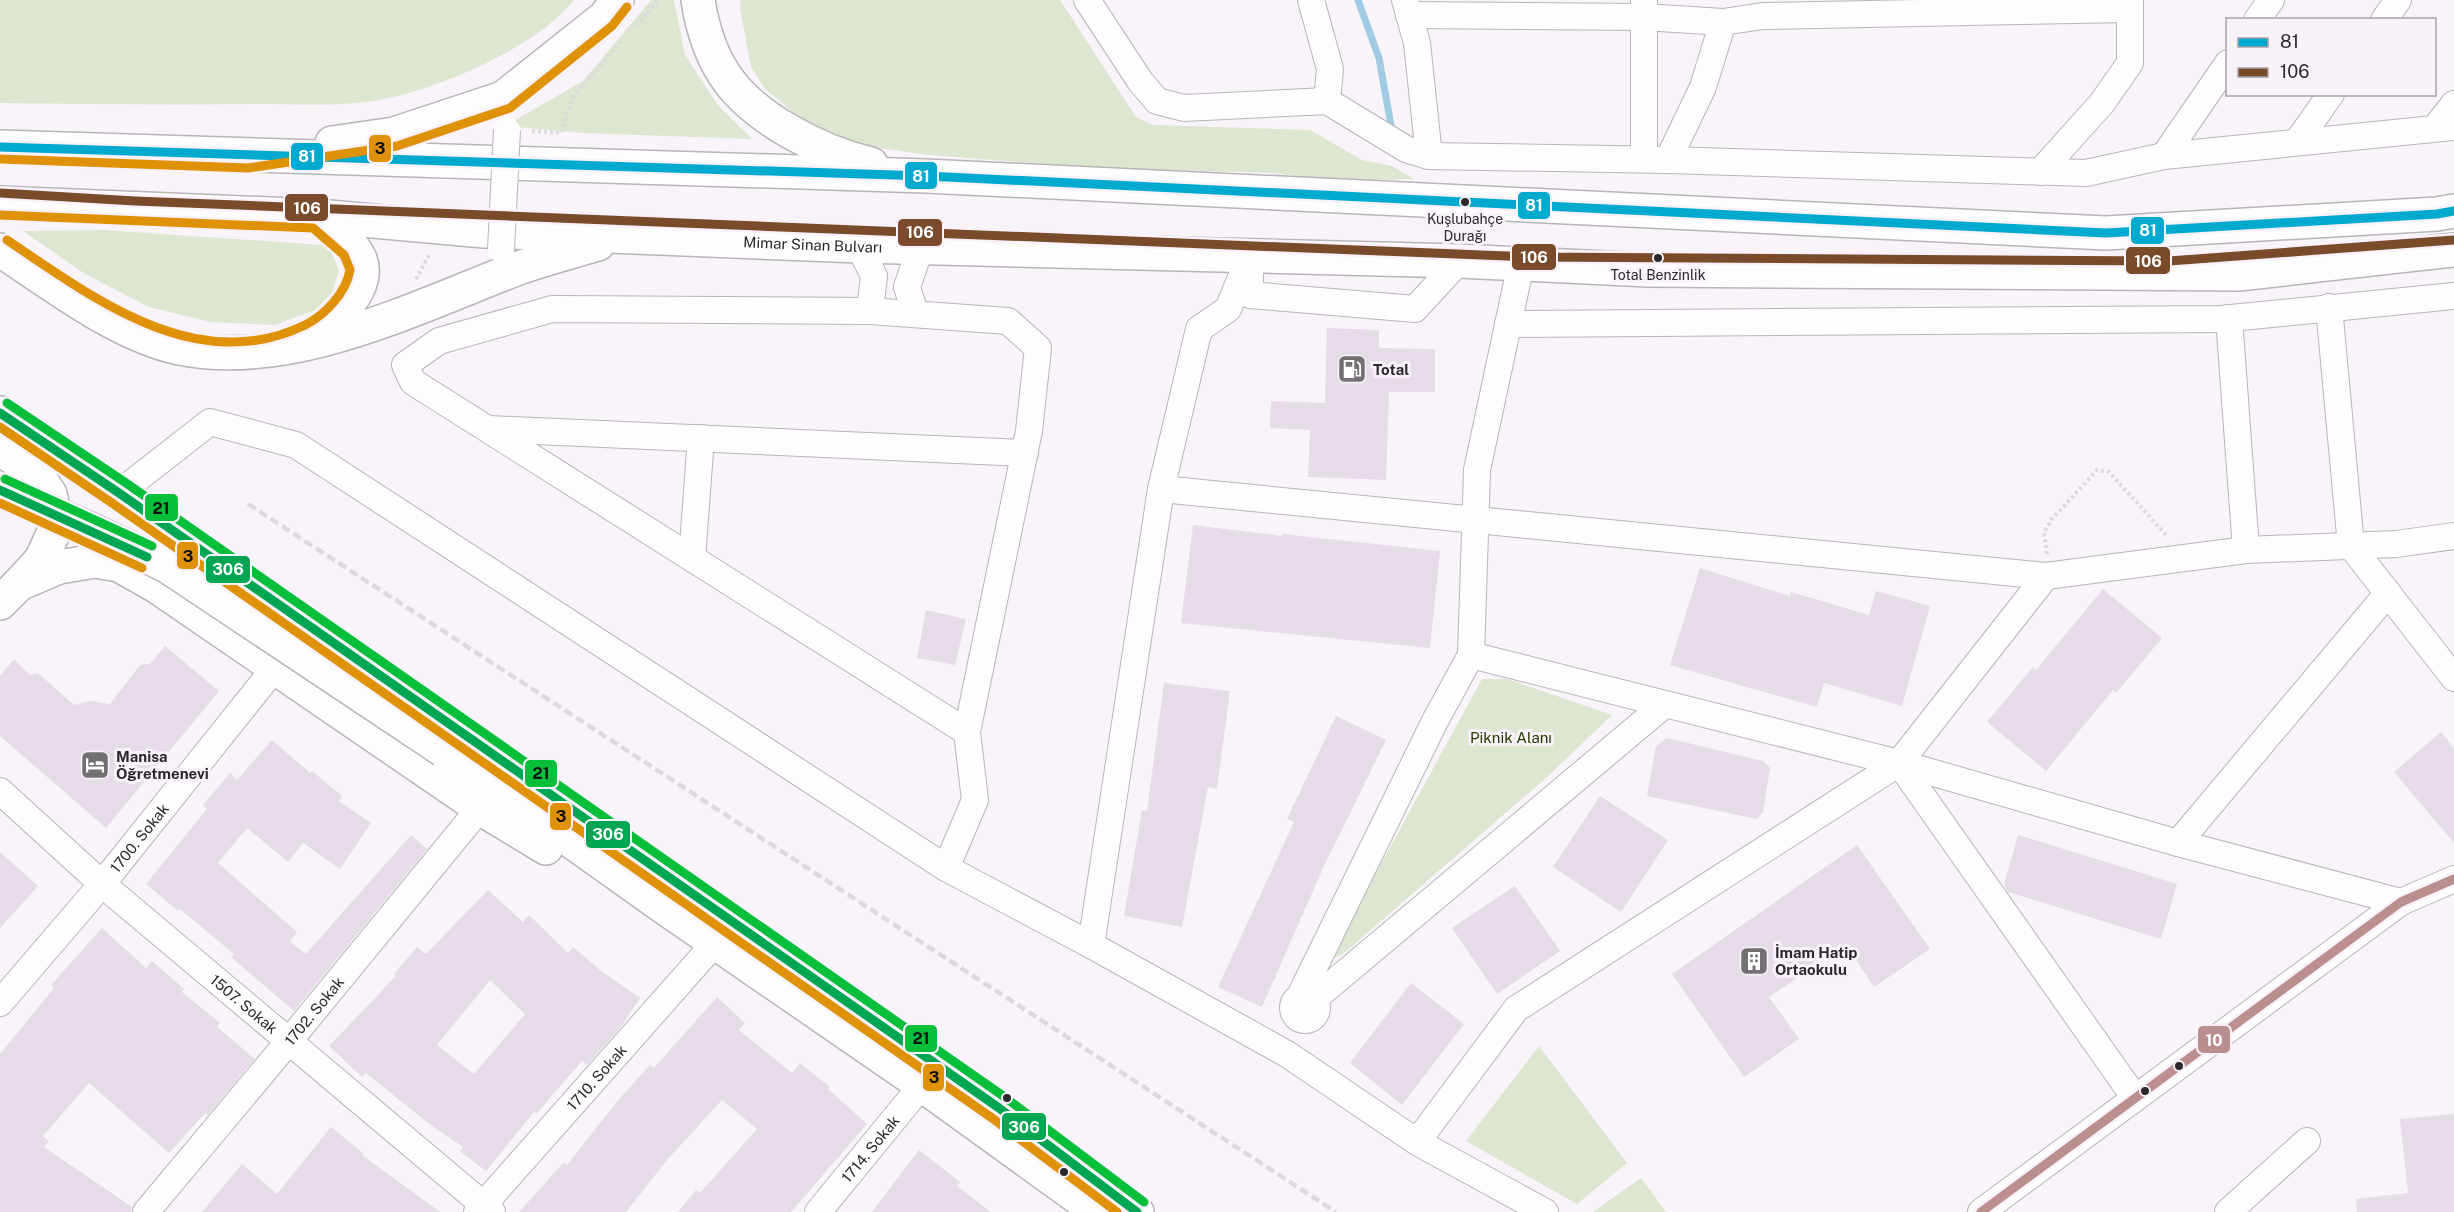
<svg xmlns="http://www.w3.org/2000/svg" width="2454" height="1212" font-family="'Public Sans',sans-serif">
	<rect width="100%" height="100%" fill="#f8f4f9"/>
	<!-- green -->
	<path fill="#dce6d1" d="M0,0H574C537,47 438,90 379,100C339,107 296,104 256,104C170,105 85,104 0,103Z
		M651,0H674L685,55L717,104L752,139L583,133L505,126L583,81Z
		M741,0H1060L1136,117L1153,125L1310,130L1362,160L1392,166L1414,179L1336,181L1273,173L1096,168L929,155L866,146L807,123L765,89L751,67L740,8Z
		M104,230L321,245L331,251L339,270L332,293L315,310L275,325L210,322L149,307L85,274L23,231Z
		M1482,679H1507L1612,715L1546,778L1343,954L1328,961Z
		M1539,1046L1627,1163L1577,1204L1466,1141Z
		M1641,1178L1666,1212H1593Z"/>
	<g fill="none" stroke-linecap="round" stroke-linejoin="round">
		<!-- stream -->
		<path stroke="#9fcbe3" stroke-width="7" d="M1358,0L1379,58L1392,131"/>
	</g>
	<!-- building -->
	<path fill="#e5dce7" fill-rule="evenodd" d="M1327,328L1379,330V348L1435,349V392H1389L1386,480L1308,477L1310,430L1270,428L1271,401L1325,403Z
		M1193,525L1282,536V534L1440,551L1430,648L1181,623Z
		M1700,568L1790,596L1791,592L1869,615L1876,591L1930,606L1902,706L1824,683L1817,707L1670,665Z
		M2103,589L2162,638L2116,693L2113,690L2046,771L1987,722L2033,667L2036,670Z
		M926,610L966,619L955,665L917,658Z
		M165,646L219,691L106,828L0,736V676L14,659L30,675L38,673L74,705L90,701L110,704L140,665L150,664Z
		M1164,683L1230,691L1217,789L1208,787L1182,927L1124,916L1142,810L1147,811Z
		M1336,716L1386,740L1324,866L1262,1007L1218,987L1294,822L1287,819Z
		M2441,732L2454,748V843L2394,772Z
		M1667,738L1763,761L1770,768L1763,812L1757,819L1647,796L1656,746Z
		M272,740L310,773L312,771L342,796L339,801L371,823L340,869L303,843L288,862L247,828L218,863L297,932L290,942L306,954L411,835L427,849L294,1011L231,957L234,954L180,909L178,911L146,884L207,809L203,805L230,773L237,780Z
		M1600,796L1668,840L1621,912L1553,867Z
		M2018,835L2177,884L2161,939L2008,892L2004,885Z
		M1857,845L1930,949L1874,987L1846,945L1769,997L1799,1039L1744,1077L1672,974Z
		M0,852L38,886L0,928Z
		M1515,886L1560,951L1497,994L1452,928Z
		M488,890L523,922L529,915L568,953L573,947L600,970L640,998L620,1028L587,1065L582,1061L536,1114L534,1112L486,1171L460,1151L463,1147L428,1123L366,1073L362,1077L329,1046L396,976L394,974L417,947L426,954ZM490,980L525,1014L474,1074L437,1045Z
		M102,928L146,968L152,961L184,989L182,992L220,1023L217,1027L255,1059L208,1115L205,1113L169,1153L89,1083L43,1136L49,1141L44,1147L132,1207L131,1212H0V1054L54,988L51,985Z
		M1411,983L1464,1024L1402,1105L1350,1063Z
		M717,997L745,1023L739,1030L792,1073L800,1063L830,1087L828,1089L867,1124L791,1212H678L696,1190L700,1193L757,1129L722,1100L667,1160L626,1212H519L564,1162L567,1165L619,1099L650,1065L654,1068Z
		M2454,1114V1212H2357L2356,1199L2408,1193L2400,1119Z
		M331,1127L363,1153L362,1155L440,1212H202L242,1164L277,1194Z
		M919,1150L960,1182L957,1186L991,1212H872Z"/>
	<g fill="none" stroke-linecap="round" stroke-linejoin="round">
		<!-- minor casing -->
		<g stroke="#b8b5b8" stroke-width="28">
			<g id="minor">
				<path d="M1087,0L1140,81L1157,101L1184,108L1327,101L1406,149L1429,156L1668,160L2086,173L2164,156L2454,127"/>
				<path d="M1311,0L1330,69L1327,101"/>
				<path d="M1405,0L1417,43L1429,156"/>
				<path d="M1644,1V159"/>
				<path d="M1409,15L1644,17L1723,22"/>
				<path d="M2257,20L2271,0"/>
				<path d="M2384,20L2398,0"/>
				<path d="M2435,128L2454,104"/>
				<path d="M2297,142L2331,94"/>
				<path d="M2164,156L2228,63"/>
				<path d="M1668,160L1703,87L1723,22L1763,16L2130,9"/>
				<path d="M2040,172L2102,103L2130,63V0"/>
				<path d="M859,246L874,276L870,311"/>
				<path d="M1250,265V295L1415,309L1459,261"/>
				<path d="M2329,307L2351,546L2454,678"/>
				<path d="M915,313L907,287L921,246"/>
				<path d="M2229,318L2246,550"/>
				<path d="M1508,324L2221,319L2454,296"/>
				<path d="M489,429L1025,453"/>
				<path d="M1161,489L2046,576L2246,550L2396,544L2454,536"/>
				<path d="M119,493L210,422L296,445L946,868L1091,945L1161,489L1199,329L1228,309L1250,256"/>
				<path d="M692,558L701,438"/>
				<path d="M1471,655L1899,763L2178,843L2401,902"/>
				<path d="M1899,763L2135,1098"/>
				<path id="s1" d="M0,791L102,884L492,1212"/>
				<path d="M2178,843L2388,593"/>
				<path d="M946,868L975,800L967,732L1029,431L1038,348L1008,321L870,311L552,309L439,341L405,365L413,382L967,732"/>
				<path d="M1091,945L1287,1054L1417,1142L1545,1212"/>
				<circle cx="1305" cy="1008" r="12"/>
				<path d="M1299,998L1435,721L1471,655L1477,470L1521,264"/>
				<path d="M1314,999L1664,705"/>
				<path id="s2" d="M0,1003L102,884L274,669"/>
				<path d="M1417,1142L1516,1009L1899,763L2046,576"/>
				<path id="s3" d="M146,1212L289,1041L480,808"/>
				<path id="s4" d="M477,1212L715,943"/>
				<path id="s5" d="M818,1212L922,1085"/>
				<path d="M1981,1212L2401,902L2454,879"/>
				<path d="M2228,1212L2307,1141"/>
			</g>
		</g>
		<!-- major casing -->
		<g stroke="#b8b5b8" stroke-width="36">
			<path id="major" d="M0,413L119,493L999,1108L1137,1212
				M0,603L19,584L59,567L95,561L119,565L156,586L480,808L546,848
				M443,750L668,910L922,1085L1098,1212"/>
		</g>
		<!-- highway casing -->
		<g stroke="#b8b5b8" stroke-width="36">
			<g id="highway">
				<path d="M698,0C702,26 709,51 724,74C752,118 822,153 871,164"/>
				<path d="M332,143L394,134L503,98L605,17L617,0"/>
				<path d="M0,147L926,176L2106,233L2437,214L2454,211"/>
				<path id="s6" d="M0,203L318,216L484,231L859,246L1459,261L1648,270L2239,274L2454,250"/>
				<path d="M0,250C54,285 116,334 179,348C290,371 414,308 516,269C543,259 571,252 598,244"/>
				<path d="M309,336C333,323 376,286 358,255C349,239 332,227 318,216"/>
				<path d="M0,450L33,469L50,494L57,525L41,560L19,584"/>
			</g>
		</g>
		<!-- path -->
		<path stroke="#dbdadb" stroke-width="4" stroke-dasharray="3 3" stroke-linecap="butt" d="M636,26L658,0
			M532,131L561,133L574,95L621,42
			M416,279L430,253
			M2047,554L2044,532L2052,519L2097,470L2109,472L2167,536"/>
		<!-- minor -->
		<use href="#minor" stroke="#fefdfe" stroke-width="26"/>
		<!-- major -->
		<use href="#major" stroke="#fefdfe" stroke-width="33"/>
		<!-- highway -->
		<use href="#highway" stroke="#fefdfe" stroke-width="33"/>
		<!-- rail -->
		<path stroke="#dcdadc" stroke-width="4.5" stroke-dasharray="9 4.5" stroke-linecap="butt" d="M248,504L1336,1212"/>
		<!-- minor-bridge casing -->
		<g stroke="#b8b5b8" stroke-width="28" stroke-linecap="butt">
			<path id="minor-bridge" d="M501,249L507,130"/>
		</g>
		<!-- major-bridge casing -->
		<g stroke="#b8b5b8" stroke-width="36" stroke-linecap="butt">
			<path id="major-bridge" d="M0,490L92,530L167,566L443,750"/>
		</g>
		<!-- minor-bridge -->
		<use href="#minor-bridge" stroke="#fefdfe" stroke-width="26"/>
		<!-- major-bridge -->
		<use href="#major-bridge" stroke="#fefdfe" stroke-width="33"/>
		<!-- bus-1 casing -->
		<g stroke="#f9f2fb" stroke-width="14">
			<path id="bus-1" d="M0,147L926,176L2106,233L2437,214L2454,211"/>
		</g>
		<!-- bus-2 casing -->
		<g stroke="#f9f2fb" stroke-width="14">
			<path id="bus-2" d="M0,193L135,201L1530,257L2169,261L2454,240"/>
		</g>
		<!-- bus-3 casing -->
		<g stroke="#f9f2fb" stroke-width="14">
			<path id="bus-3" d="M0,159L248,168L397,146L510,108L612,26L627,7
				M0,215L313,228L344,255L350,270C346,293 325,315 305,325C197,378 92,297 7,240
				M0,427L112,503L992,1118L1117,1212
				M0,503L142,568"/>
		</g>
		<!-- bus-4 casing -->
		<g stroke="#f9f2fb" stroke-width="14">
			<path id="bus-4" d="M0,413L119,493L999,1108L1137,1212
				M0,490L147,557"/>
		</g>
		<!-- bus-5 casing -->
		<g stroke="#f9f2fb" stroke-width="14">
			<path id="bus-5" d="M7,403L126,483L1006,1098L1144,1202
				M5,479L152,546"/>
		</g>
		<!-- bus-6 casing -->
		<g stroke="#f9f2fb" stroke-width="14">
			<path id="bus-6" d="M1981,1212L2401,902L2454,879"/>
		</g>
		<!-- bus-1 -->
		<use href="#bus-1" stroke="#00a9ce" stroke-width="9"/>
		<!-- bus-2 -->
		<use href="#bus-2" stroke="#7a4b2a" stroke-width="9"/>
		<!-- bus-3 -->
		<use href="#bus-3" stroke="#df9207" stroke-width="9"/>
		<!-- bus-4 -->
		<use href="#bus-4" stroke="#00a651" stroke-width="9"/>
		<!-- bus-5 -->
		<use href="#bus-5" stroke="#08bf3c" stroke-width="9"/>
		<!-- bus-6 -->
		<use href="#bus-6" stroke="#bc8f8f" stroke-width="9"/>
	</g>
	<!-- icons -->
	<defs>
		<g id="fuel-square" transform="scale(1.5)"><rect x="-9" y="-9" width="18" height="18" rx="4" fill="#737074" stroke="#f9f2fb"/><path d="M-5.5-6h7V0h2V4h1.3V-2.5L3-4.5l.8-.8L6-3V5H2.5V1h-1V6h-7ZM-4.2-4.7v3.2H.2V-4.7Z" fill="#fff"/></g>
		<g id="hotel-square" transform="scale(1.5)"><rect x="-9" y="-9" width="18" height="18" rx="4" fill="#737074" stroke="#f9f2fb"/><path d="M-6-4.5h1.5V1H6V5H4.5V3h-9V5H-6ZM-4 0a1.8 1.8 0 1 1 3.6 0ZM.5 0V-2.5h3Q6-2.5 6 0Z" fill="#fff"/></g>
		<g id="building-square" transform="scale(1.5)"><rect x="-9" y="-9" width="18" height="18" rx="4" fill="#737074" stroke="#f9f2fb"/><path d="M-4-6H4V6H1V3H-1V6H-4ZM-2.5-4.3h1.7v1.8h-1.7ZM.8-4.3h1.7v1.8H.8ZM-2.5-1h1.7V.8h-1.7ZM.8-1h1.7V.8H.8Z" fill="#fff"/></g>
	</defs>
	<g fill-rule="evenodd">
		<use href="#fuel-square" x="1352" y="369"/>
		<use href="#hotel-square" x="95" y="765"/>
		<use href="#building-square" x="1754" y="961"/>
	</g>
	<!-- markers -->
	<g fill="#2b292c" stroke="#f9f2fb" stroke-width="2">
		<circle cx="1465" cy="202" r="5"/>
		<circle cx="1658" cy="258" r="5"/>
		<circle cx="2179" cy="1066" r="5"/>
		<circle cx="2145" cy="1091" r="5"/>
		<circle cx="1007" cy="1098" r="5"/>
		<circle cx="1064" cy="1172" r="5"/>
	</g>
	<g text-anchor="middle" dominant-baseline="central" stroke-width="6" stroke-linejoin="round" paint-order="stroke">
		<!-- bus labels -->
		<g font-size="14" fill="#2b292c" stroke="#f9f2fb">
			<text x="1465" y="219">Kuşlubahçe<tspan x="1465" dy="17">Durağı</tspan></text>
			<text x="1658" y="275">Total Benzinlik</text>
		</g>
		<!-- street labels -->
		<g font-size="15" fill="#2b292c" stroke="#f9f2fb">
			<text stroke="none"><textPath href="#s6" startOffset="814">Mimar Sinan Bulvarı</textPath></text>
			<text stroke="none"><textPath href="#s2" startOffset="216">1700. Sokak</textPath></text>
			<text stroke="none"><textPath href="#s1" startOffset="324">1507. Sokak</textPath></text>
			<text stroke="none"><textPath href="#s3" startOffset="262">1702. Sokak</textPath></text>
			<text stroke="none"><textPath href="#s4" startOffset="180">1710. Sokak</textPath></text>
			<text stroke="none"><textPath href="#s5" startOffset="82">1714. Sokak</textPath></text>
		</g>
		<!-- poi labels -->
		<g font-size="15" font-weight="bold" fill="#2b292c" stroke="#f9f2fb" text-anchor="start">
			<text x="1373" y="369">Total</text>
			<text x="116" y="756">Manisa<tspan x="116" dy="17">Öğretmenevi</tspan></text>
			<text x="1775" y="952">İmam Hatip<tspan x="1775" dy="17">Ortaokulu</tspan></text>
		</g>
		<!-- park labels -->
		<g font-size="15" fill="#253c00" stroke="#f9f2fb">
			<text x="1511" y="737">Piknik Alanı</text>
		</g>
	</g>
	<g stroke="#f9f2fb" stroke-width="2">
		<rect x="368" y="134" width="24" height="29" rx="6" fill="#df9207"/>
		<rect x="290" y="142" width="34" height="29" rx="6" fill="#00a9ce"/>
		<rect x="904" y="161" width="34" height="29" rx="6" fill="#00a9ce"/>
		<rect x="1517" y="191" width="34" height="29" rx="6" fill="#00a9ce"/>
		<rect x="284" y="193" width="45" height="29" rx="6" fill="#7a4b2a"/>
		<rect x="2130" y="216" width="35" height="29" rx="6" fill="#00a9ce"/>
		<rect x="897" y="218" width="46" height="29" rx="6" fill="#7a4b2a"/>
		<rect x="1511" y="243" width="46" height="28" rx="6" fill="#7a4b2a"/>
		<rect x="2125" y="246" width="46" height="29" rx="6" fill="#7a4b2a"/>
		<rect x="144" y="493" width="35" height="29" rx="6" fill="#08bf3c"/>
		<rect x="176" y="541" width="23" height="29" rx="6" fill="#df9207"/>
		<rect x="205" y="555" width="46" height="29" rx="6" fill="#00a651"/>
		<rect x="524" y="759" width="34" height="29" rx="6" fill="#08bf3c"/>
		<rect x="549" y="802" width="23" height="29" rx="6" fill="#df9207"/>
		<rect x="585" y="820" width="46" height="29" rx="6" fill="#00a651"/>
		<rect x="904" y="1024" width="34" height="29" rx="6" fill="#08bf3c"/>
		<rect x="2197" y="1025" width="34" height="29" rx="6" fill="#bc8f8f"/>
		<rect x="922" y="1063" width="23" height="29" rx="6" fill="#df9207"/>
		<rect x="1001" y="1112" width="46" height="29" rx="6" fill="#00a651"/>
	</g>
	<g font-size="16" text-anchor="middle" font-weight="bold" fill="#fff">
		<text x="307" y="162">81</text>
		<text x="921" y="182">81</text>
		<text x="1534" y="211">81</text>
		<text x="307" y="214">106</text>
		<text x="2148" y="236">81</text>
		<text x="920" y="238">106</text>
		<text x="1534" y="263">106</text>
		<text x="2148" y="267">106</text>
		<text x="228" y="575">306</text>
		<text x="608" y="840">306</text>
		<text x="2214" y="1046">10</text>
		<text x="1024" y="1133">306</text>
	</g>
	<g font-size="16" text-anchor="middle" font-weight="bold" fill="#111">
		<text x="380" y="154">3</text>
		<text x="161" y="514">21</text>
		<text x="188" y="562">3</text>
		<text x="541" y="779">21</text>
		<text x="561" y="822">3</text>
		<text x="921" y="1044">21</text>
		<text x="934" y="1083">3</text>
	</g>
	<!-- legend -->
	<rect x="2226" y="18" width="210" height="78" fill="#f9f2fb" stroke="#a7a2a8" stroke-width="1.5"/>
	<rect x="2238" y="38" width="30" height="9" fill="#00a9ce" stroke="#a7a2a8" stroke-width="1.5"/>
	<text x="2280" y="48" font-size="18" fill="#2b292c">81</text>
	<rect x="2238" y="68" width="30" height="9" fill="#7a4b2a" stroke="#a7a2a8" stroke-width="1.5"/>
	<text x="2280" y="78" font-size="18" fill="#2b292c">106</text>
</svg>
